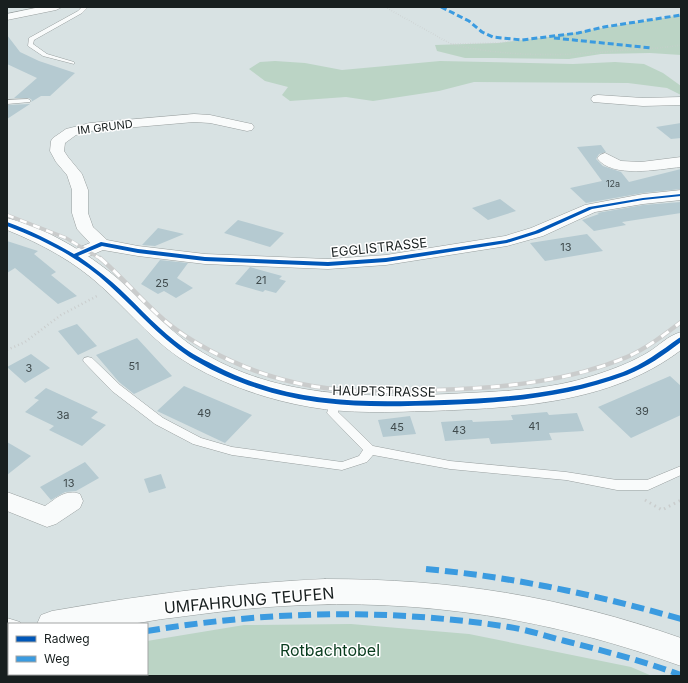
<svg xmlns="http://www.w3.org/2000/svg" width="688" height="683" font-family="Inter,sans-serif">
	<rect width="100%" height="100%" fill="#d8e2e3"/>
	<!-- green -->
	<path fill="#bbd4c5" d="M681,15V55L650,53L601,54L569,59L494,58H465L437,51L435,45L498,43L548,37Z
		M275,61L305,63L342,70L440,61L573,64L615,62L644,64L663,73L681,86V95L667,88L628,83L474,82L439,91L373,101L346,97L290,101L282,95L288,87L265,81L249,69L260,62Z
		M351,624L469,634L631,667L652,676H7V665L9,664V674H147V641L244,625Z"/>
	<!-- building -->
	<path fill="#b5cad1" d="M7,35L20,52L39,61L75,73L50,96H41L31,102L32,100L29,98H14L37,78L7,64Z
		M30,104L7,119V105Z
		M681,123V138L671,139L656,127Z
		M601,145L606,152L599,154L596,159L603,166L621,172L629,182L681,169V189L643,193L586,203L570,188L602,181L577,147Z
		M500,199L516,211L488,220L472,208Z
		M681,202V213L622,222L626,225L594,231L582,220L599,214L597,213L643,205Z
		M238,220L284,233L270,247L224,233Z
		M158,228L184,234L155,246L142,245Z
		M587,234L603,251L545,261L530,243Z
		M7,241L38,251L34,254L56,272L51,275L77,296L58,304L15,268L7,273Z
		M160,260L188,263L177,278L193,288L176,298L164,291L158,294L141,284Z
		M250,267L282,276L279,279L286,281L276,293L265,290L263,292L235,284Z
		M77,324L97,346L78,355L58,331Z
		M137,338L172,376L134,394L119,382L96,355Z
		M31,354L50,368L25,383L7,367Z
		M670,376L681,386V415L631,438L598,407Z
		M184,386L252,415L225,443L157,411Z
		M46,388L98,412L91,418L106,425L82,446L49,430L54,426L25,412L39,400L34,398Z
		M547,412L549,415L577,413L584,431L549,433L552,440L491,444L489,438L445,441L441,422L472,420L473,422L513,420L511,415Z
		M410,416L416,434L383,437L378,420Z
		M7,442L31,456L7,475Z
		M85,462L99,478L76,491L65,492L51,500L40,487Z
		M161,474L166,488L149,493L144,479Z"/>
	<g fill="none" stroke-linecap="round" stroke-linejoin="round">
		<!-- service casing -->
		<g stroke="#989f9f" stroke-width="1">
			<path id="service" d="M82,7H88L82,13L34,40L33,44L47,54L74,62V64L43,56L28,46L29,38L78,11Z
				M28,99L30,100V102L7,104V100Z
				M88,357L92,358L120,385L163,418L201,438L232,447L342,462L359,456L363,450L327,413L331,399H339L340,402L338,412L373,446L450,461L566,472L617,480H647L681,466V475L648,490H617L566,480L450,469L373,455L367,462L342,470L232,455L193,444L155,424L112,391L84,362L83,360L84,358Z"/>
		</g>
		<!-- minor casing -->
		<g stroke="#989f9f" stroke-width="1">
			<path id="minor" d="M40,7H62L56,10L7,20V14Z
				M598,95L643,98L681,97V105L643,106L593,102L591,99L593,96Z
				M194,114L210,115L247,123L252,124L254,127L252,130L247,131L210,123L194,122L90,131L76,135L65,143L64,151L68,157L82,174L88,190V213L93,227L107,240L138,246L205,254L328,259L386,255L505,236L531,228L585,205L643,194L681,190V200L643,204L595,212L543,236L507,246L386,265L328,269L205,264L138,256L103,250L80,260L74,261L68,260L65,256L68,252L90,243L77,229L72,213V190L67,175L56,162L50,151L51,141L53,138L66,129L90,123Z
				M605,153L621,161L641,162L681,157V167C659,169 612,179 597,158L600,155Z
				M7,492L45,506C57,498 65,489 80,494L83,501L80,508L56,524L47,527L7,511Z"/>
		</g>
		<!-- tertiary casing -->
		<g stroke="#989f9f" stroke-width="1">
			<path id="tertiary" d="M7,218C46,228 86,252 117,278C141,299 162,324 188,343C270,401 372,398 467,393C509,391 552,389 592,376C611,370 630,363 647,353C659,346 667,336 681,332V350C610,404 515,408 429,411C390,412 349,414 310,407C269,400 228,386 191,365C156,345 132,314 102,287C75,262 42,244 7,230Z"/>
		</g>
		<!-- secondary casing -->
		<g stroke="#989f9f" stroke-width="1">
			<path id="secondary" d="M325,579C452,579 561,596 681,638V666C552,619 423,598 285,606C247,608 209,613 171,618C157,619 143,623 129,624C99,627 67,624 37,624L41,615L52,611C143,595 233,583 325,579Z
				M7,618L20,622L21,624H9V646H7Z"/>
		</g>
		<!-- path-far2 -->
		<path stroke="#cacdcd" stroke-width="1.5" stroke-dasharray="0.5 2" stroke-linecap="butt" d="M385,7L451,44L498,43L522,40
			M451,44C509,58 567,56 626,50C645,49 663,48 681,45"/>
		<!-- path-far1 -->
		<path stroke="#cacdcd" stroke-width="2.5" stroke-dasharray="1 3" stroke-linecap="butt" d="M7,350L25,342L61,315L97,296"/>
		<!-- path -->
		<path stroke="#cacdcd" stroke-width="3" stroke-dasharray="1.5 4" stroke-linecap="butt" d="M645,500L662,510L681,500"/>
		<!-- service -->
		<use href="#service" fill="#f9fbfb" fill-rule="evenodd"/>
		<!-- minor -->
		<use href="#minor" fill="#f9fbfb" fill-rule="evenodd"/>
		<!-- tertiary -->
		<use href="#tertiary" fill="#f9fbfb" fill-rule="evenodd"/>
		<!-- secondary -->
		<use href="#secondary" fill="#f9fbfb" fill-rule="evenodd"/>
		<!-- rail-far1 casing -->
		<g stroke="#cacccc" stroke-width="3.5">
			<path id="rail-far1" d="M7,215L66,238L101,259"/>
		</g>
		<!-- rail casing -->
		<g stroke="#cacccc" stroke-width="4.5">
			<path id="rail" d="M100,258C123,278 142,301 164,320C178,332 194,342 209,350C241,367 276,380 312,386C353,393 395,392 436,390C501,388 567,382 627,357C647,348 664,335 681,322"/>
		</g>
		<!-- rail-far1 -->
		<use href="#rail-far1" stroke="#fff" stroke-width="2.5" stroke-dasharray="7" stroke-linecap="butt"/>
		<!-- rail -->
		<use href="#rail" stroke="#fff" stroke-width="3" stroke-dasharray="9" stroke-linecap="butt"/>
		<!-- quiet-far1 -->
		<path stroke="#3b9be0" stroke-width="3" stroke-dasharray="6 3" stroke-linecap="butt" d="M441,7L469,21L482,32L493,37L522,40L578,33L604,27L681,15
			M554,38L652,48"/>
		<!-- quiet -->
		<path stroke="#3b9be0" stroke-width="6" stroke-dasharray="13 6" stroke-linecap="butt" d="M426,569C513,577 597,595 681,619
			M147,631C267,611 388,608 509,627C528,630 546,636 565,641C604,651 643,661 681,675
			M7,656L9,655"/>
		<!-- cycleway casing -->
		<g stroke="#fff" stroke-width="2">
			<path id="cycleway" d="M681,194V196L643,200L592,209L539,233L507,243L386,262L328,266L205,261L138,253L102,246L78,256C90,264 101,273 112,282C134,301 152,323 175,341C187,351 200,358 214,365C289,404 362,403 444,400C504,398 566,393 623,372C643,364 661,351 679,338L681,337V342C664,355 647,367 627,375C569,397 506,403 445,405C405,406 365,408 326,403C281,398 235,384 196,361C162,341 138,311 109,285C80,258 44,240 7,226V222C30,230 53,242 74,254L101,242L138,249L205,257L328,262L386,258L506,240L535,231L589,207L643,198Z"/>
		</g>
		<!-- cycleway -->
		<use href="#cycleway" fill="#0057b8" fill-rule="evenodd"/>
	</g>
	<g text-anchor="middle" dominant-baseline="central" stroke-width="3" stroke-linejoin="round" paint-order="stroke">
		<!-- far-number labels -->
		<g font-size="9" fill="#3f4a4c">
			<text x="613" y="183">12a</text>
		</g>
		<!-- far-street labels -->
		<g font-size="11" fill="#181f1f" stroke="#fff">
			<text transform="translate(105 127) rotate(-7)">IM GRUND</text>
		</g>
		<!-- number labels -->
		<g font-size="11" fill="#3f4a4c">
			<text x="566" y="247">13</text>
			<text x="261" y="280">21</text>
			<text x="162" y="283">25</text>
			<text x="134" y="366">51</text>
			<text x="29" y="368">3</text>
			<text x="642" y="411">39</text>
			<text x="204" y="413">49</text>
			<text x="63" y="415">3a</text>
			<text x="534" y="426">41</text>
			<text x="397" y="427">45</text>
			<text x="459" y="430">43</text>
			<text x="69" y="483">13</text>
		</g>
		<!-- street labels -->
		<g font-size="13" fill="#181f1f" stroke="#fff">
			<text transform="translate(379 247) rotate(-6)">EGGLISTRASSE</text>
			<text transform="translate(384 391) rotate(1)">HAUPTSTRASSE</text>
		</g>
		<!-- near-street labels -->
		<g font-size="16" fill="#181f1f" stroke="#fff">
			<text transform="translate(249 600) rotate(-5)">UMFAHRUNG TEUFEN</text>
		</g>
		<!-- near-park labels -->
		<g font-size="16" fill="#093c1e" stroke="#fff">
			<text x="330" y="650">Rotbachtobel</text>
		</g>
	</g>
	<!-- border -->
	<rect width="688" height="683" fill="none" stroke="#181f1f" stroke-width="16"/>
	<!-- legend -->
	<rect x="8" y="623" width="140" height="52" fill="#ffffff" stroke="#a3a5a5"/>
	<rect x="16" y="636" width="20" height="6" fill="#0057b8" stroke="#a3a5a5"/>
	<text x="44" y="643" font-size="12" fill="#181f1f">Radweg</text>
	<rect x="16" y="656" width="20" height="6" fill="#3b9be0" stroke="#a3a5a5"/>
	<text x="44" y="663" font-size="12" fill="#181f1f">Weg</text>
</svg>
